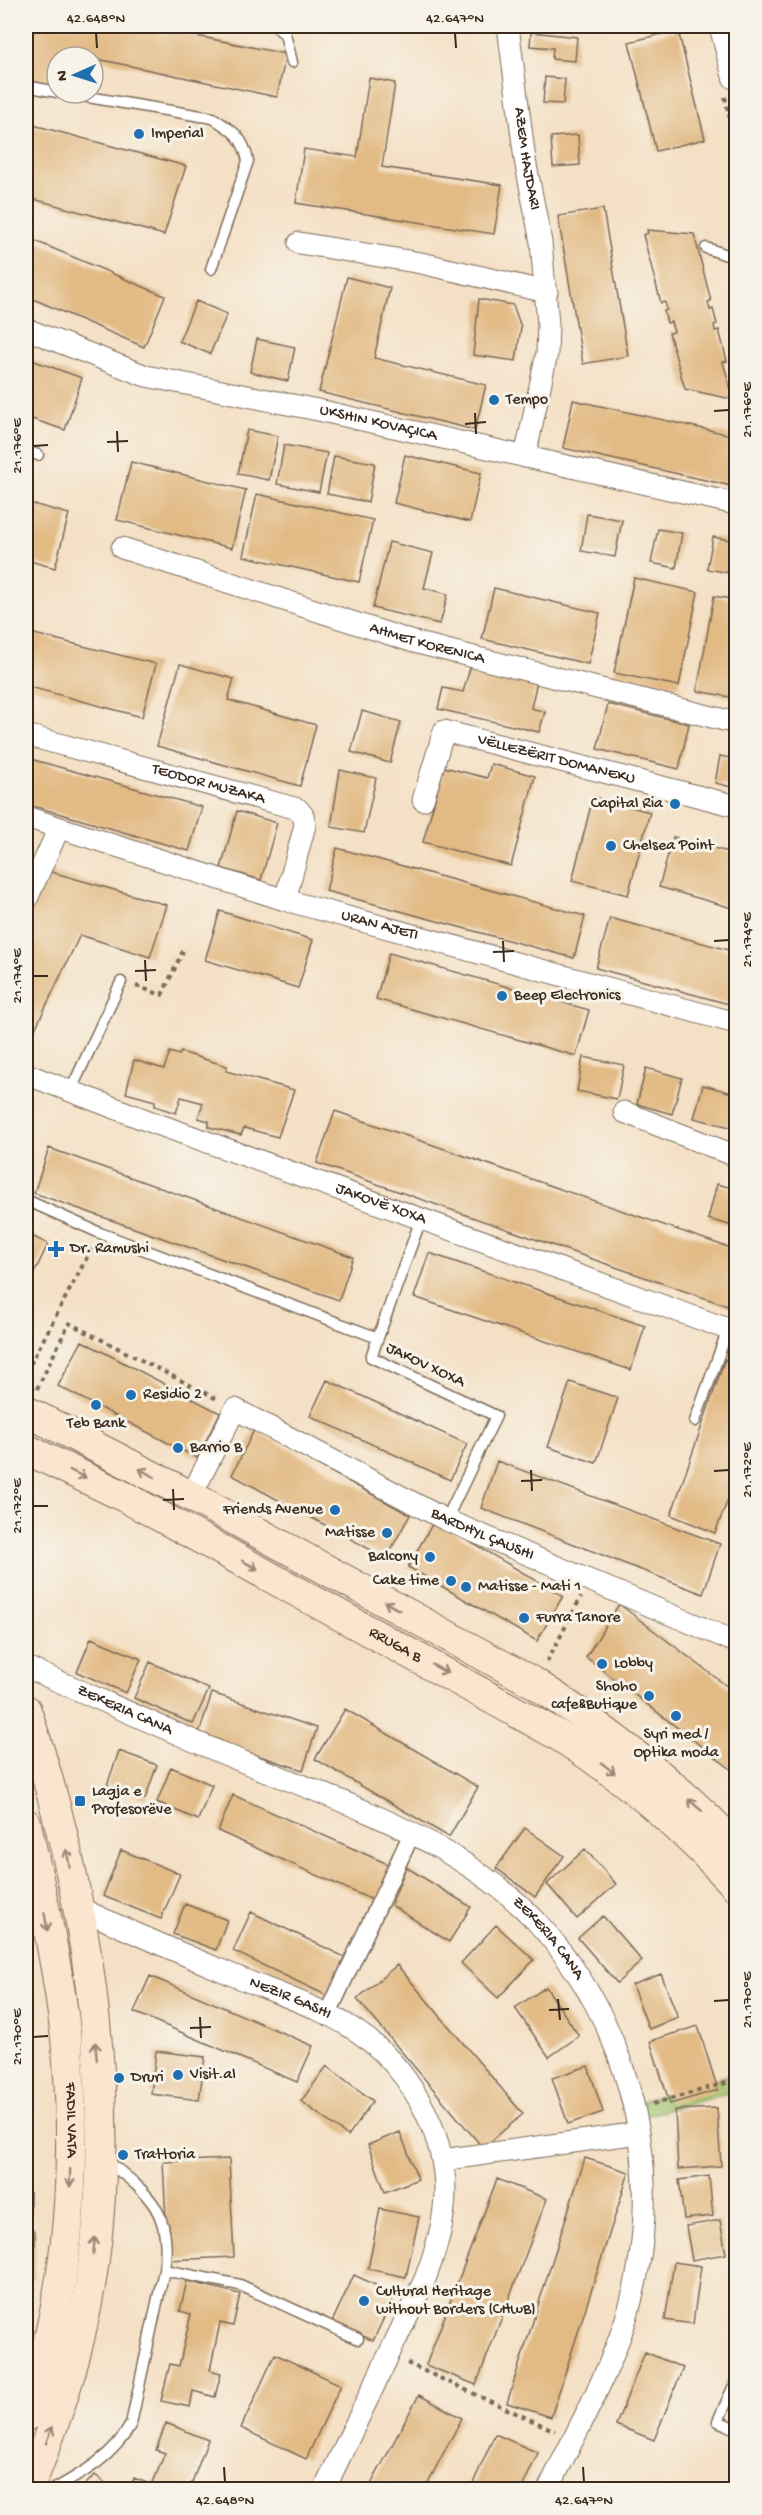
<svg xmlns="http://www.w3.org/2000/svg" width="762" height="2515" font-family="'Gochi Hand',sans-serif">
	<rect width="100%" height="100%" fill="#f7f3e8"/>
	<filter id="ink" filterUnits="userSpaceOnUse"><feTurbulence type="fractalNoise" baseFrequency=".0167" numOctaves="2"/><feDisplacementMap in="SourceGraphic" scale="12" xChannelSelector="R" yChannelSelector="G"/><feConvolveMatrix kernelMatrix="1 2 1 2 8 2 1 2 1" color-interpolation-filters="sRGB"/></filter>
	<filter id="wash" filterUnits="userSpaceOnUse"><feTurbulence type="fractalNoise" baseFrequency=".008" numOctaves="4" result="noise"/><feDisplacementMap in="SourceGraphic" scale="24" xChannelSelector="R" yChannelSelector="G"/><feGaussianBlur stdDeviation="1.35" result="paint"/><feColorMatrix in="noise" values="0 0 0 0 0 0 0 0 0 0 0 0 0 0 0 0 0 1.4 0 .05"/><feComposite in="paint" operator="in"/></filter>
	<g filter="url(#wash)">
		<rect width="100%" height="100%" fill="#f4e0c5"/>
		<!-- green -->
		<path fill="#9dc06a" stroke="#6c7544" stroke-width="1.5" d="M736,2073V2091L645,2116L642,2101Z"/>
		<g id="blocks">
			<!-- building -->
			<path fill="#e2ba84" d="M26,26H147L286,54L277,97L64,52L63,57H57L56,87L26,80Z
				M678,30L705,139L656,151L629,42Z
				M531,32L577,37L575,61L552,59L553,48L530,46Z
				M545,77L565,79L563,104L543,103Z
				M369,78L395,83L382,167L502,185L494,234L296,203L304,149L357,157Z
				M26,123L186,166L164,235L26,197Z
				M578,135L580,165L553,167L551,137Z
				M603,209L628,356L583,364L558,216Z
				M647,230L694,234L711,301L708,302L710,310L713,309L717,324L714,325L715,331L719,330L727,361L723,362L730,387L733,386L736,400L685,389L669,333L674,332L671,322L667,323L664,311L667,310L665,302L661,303L643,235L648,233Z
				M26,237L165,296L144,347L26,296Z
				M347,277L390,288L374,358L486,385L475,430L319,392Z
				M479,299L513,305L521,327L516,361L473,355Z
				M196,301L227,314L210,354L179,341Z
				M257,339L295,347L288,381L250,372Z
				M26,358L82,378L65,430L26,417Z
				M573,400L736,436V487L563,448Z
				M247,430L278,436L269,480L238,474Z
				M284,445L327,453L319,492L277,484Z
				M405,455L481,473L470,522L394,503Z
				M334,456L375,463L368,502L327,494Z
				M131,462L246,490L232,548L117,520Z
				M257,494L373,520L359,582L243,556Z
				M26,502L69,514L55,568L26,560Z
				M587,514L622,520L615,557L581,551Z
				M658,529L682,533L676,568L651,563Z
				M713,537L736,541V574L707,569Z
				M389,542L433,553L424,588L448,594L440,624L373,608Z
				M634,578L698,592L679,686L614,673Z
				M494,588L600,613L588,664L482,639Z
				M714,596L736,600V698L697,691Z
				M26,632L156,664L142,717L26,686Z
				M180,664L234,679L228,700L316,725L300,786L157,746Z
				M471,665L537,681L531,708L545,712L539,732L438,709L443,688L463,692Z
				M608,704L689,724L679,769L597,749Z
				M362,711L401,722L390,763L351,752Z
				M720,756L736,759V788L715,783Z
				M34,760L202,807L189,851L26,804V791Z
				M491,764L535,776L511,866L423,842L444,767L487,778Z
				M340,770L376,778L364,833L331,827Z
				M593,797L650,812L628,895L572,881Z
				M237,811L277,823L261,880L221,868Z
				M673,837L736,854V909L659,887Z
				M337,848L585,916L574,958L326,891Z
				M48,871L167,905L150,957L80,935L26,1048V921Z
				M220,911L313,940L298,988L205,960Z
				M610,918L736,952V1006L596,968Z
				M389,953L589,1010L576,1056L376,999Z
				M170,1052L179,1055L181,1052L227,1066L226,1071L294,1090L278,1137L244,1128L241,1135L209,1127V1121L198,1118L203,1103L181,1097L176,1113L155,1106V1101L126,1093L134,1060L164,1069Z
				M583,1057L624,1065L617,1099L577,1091Z
				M646,1068L682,1078L672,1114L637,1104Z
				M703,1085L736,1094L734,1128L694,1118Z
				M335,1111L736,1250V1309L317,1163Z
				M49,1148L353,1257L339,1300L34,1193Z
				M717,1184L736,1189V1227L708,1219Z
				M26,1233L48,1244L26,1290Z
				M429,1253L645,1326L631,1370L414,1297Z
				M82,1341L220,1413L197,1458L58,1386Z
				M725,1359L736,1363V1479L715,1533L671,1515Z
				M327,1380L467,1444L450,1480L310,1416Z
				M570,1382L618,1398L596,1463L548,1447Z
				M254,1430L410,1515L386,1558L232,1475Z
				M497,1461L720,1544L703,1594L481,1508Z
				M434,1521L563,1596L537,1641L408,1567Z
				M619,1604L736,1693V1773L586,1657Z
				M91,1638L141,1659L126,1693L77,1672Z
				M150,1662L209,1689L193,1724L134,1698Z
				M212,1693L317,1728L303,1770L198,1736Z
				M345,1709L478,1787L449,1837L315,1759Z
				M119,1751L157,1765L145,1799L107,1785Z
				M171,1767L212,1785L198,1820L157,1802Z
				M233,1795L392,1866L377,1902L218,1831Z
				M525,1828L564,1856L535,1897L496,1868Z
				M585,1849L616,1884L577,1919L547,1884Z
				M121,1850L180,1874L161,1919L103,1896Z
				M406,1867L471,1907L449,1942L391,1905Z
				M185,1904L227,1920L216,1950L173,1934Z
				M251,1912L351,1960L332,1998L233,1951Z
				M603,1916L642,1961L617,1983L578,1938Z
				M496,1925L534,1960L498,1998L461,1963Z
				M397,1965L523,2114L483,2148L357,1999Z
				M661,1974L678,2017L649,2029L632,1985Z
				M150,1976L313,2046L297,2082L134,2012Z
				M546,1987L579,2036L549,2057L515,2008Z
				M698,2026L718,2090L670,2104L650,2041Z
				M156,2051L205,2057L199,2100L151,2094Z
				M327,2066L373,2101L348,2136L301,2101Z
				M588,2066L603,2112L568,2124L552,2078Z
				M717,2108L721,2166L678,2169L675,2110Z
				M400,2132L418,2179L385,2192L368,2145Z
				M585,2158L629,2172L551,2417L507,2403Z
				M229,2159L234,2257L168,2260L163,2162Z
				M709,2176L713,2216L684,2219L679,2180Z
				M497,2179L547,2199L476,2385L426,2365Z
				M30,2193V2227L35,2231V2279L26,2276V2194Z
				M380,2209L419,2217L406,2277L368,2269Z
				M720,2220L726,2254L692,2260L686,2226Z
				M674,2262L701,2266L693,2324L665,2320Z
				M354,2275L395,2294L373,2341L332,2322Z
				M187,2281L240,2294L233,2326L220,2323L210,2370L221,2373L215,2397L193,2391L190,2407L161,2401L170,2364L179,2366L191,2314L180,2311Z
				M645,2352L683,2368L654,2440L616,2425Z
				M275,2354L341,2385L306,2459L241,2428Z
				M419,2395L462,2418L424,2490H368Z
				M166,2423L208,2440L189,2490H130L134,2478L152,2485L165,2453L156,2450Z
				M495,2434L538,2453L521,2490H470Z
				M95,2475L114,2490H80Z"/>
		</g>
	</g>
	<g filter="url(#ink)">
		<use href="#blocks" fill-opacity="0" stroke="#7c6a58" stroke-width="1.5"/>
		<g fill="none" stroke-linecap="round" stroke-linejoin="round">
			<!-- service casing -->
			<g stroke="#7c6a58" stroke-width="13">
				<path id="service" d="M275,26L285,34L292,62
					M26,86L57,92
					M64,93L213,118C233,131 243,136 248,161L211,269
					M706,248L736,258
					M26,451L38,455
					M71,1090L121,982
					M26,1200L100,1233L378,1338
					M421,1219L371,1357L496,1416L446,1520
					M695,1421L728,1329
					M164,2270L240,2285L358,2339
					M736,2381L718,2421L736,2429
					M53,2490C83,2473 114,2456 131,2424L164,2270C173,2212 149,2194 106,2160"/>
			</g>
			<!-- pedestrian casing -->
			<g stroke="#7c6a58" stroke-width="19">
				<path id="pedestrian" d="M327,2016L412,1833"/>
			</g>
			<!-- minor casing -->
			<g stroke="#7c6a58" stroke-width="23">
				<g id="minor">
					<path id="s1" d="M508,26L525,160L541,242L548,324L547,353L525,457"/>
					<path d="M299,243L421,263L547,292"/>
					<path id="s2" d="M26,329L146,376L318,410L736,504"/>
					<path id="s3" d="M122,548L414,642L736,723"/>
					<path id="s4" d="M26,735L298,809L303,815L305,825L285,900"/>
					<path id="s5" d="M423,800L444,731L736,806"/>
					<path id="s6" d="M26,817L285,900L736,1023"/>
					<path d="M26,901L59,828"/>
					<path id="s7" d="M26,1074L146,1120L736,1332"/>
					<path d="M624,1112L736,1156"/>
					<path id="s8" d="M191,1496L235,1409L446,1520L736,1642"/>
					<path id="s9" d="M26,1667C95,1697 164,1729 234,1758C306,1788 379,1812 446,1852C478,1871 511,1894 536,1921C624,2017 661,2148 637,2275C623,2352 581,2421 548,2490"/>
					<path id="s10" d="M77,1907C129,1931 182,1954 235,1976C273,1992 320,2007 355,2030C406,2064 445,2129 445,2191C445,2221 436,2250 425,2279L324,2490"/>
					<path d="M442,2160L639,2133"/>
				</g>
			</g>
			<!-- tertiary casing -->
			<g stroke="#7c6a58" stroke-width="29">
				<path id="tertiary" d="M723,26L736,76"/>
			</g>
			<!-- secondary casing -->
			<g stroke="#7c6a58" stroke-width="32">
				<g id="secondary">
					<path d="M26,1411L191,1496L536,1684C608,1731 677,1784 736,1846"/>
					<path id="s11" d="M26,1449L125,1497L556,1734C627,1778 679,1825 736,1886"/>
					<path d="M26,1710C90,1898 128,2143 79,2339C67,2391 48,2441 28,2490"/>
					<path id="s12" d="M26,1824C43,1900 62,1983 68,2061C77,2181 67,2303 26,2416"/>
				</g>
			</g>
			<!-- path -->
			<path stroke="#7c6a58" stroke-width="4" stroke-dasharray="4.5 4.5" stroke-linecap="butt" d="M725,97L736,146
				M136,986L162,995L183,951
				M26,1372L93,1246
				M37,1389L69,1323L219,1400
				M547,1662L581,1597
				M653,2104L736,2080
				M26,2287L35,2290
				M407,2363L555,2431"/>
			<!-- service -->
			<use href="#service" stroke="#fff" stroke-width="10"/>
			<!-- pedestrian -->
			<use href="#pedestrian" stroke="#fff" stroke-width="16"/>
			<!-- minor -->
			<use href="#minor" stroke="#fff" stroke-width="21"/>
			<!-- tertiary -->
			<use href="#tertiary" stroke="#fff" stroke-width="27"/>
			<!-- secondary -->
			<use href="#secondary" stroke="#fbe5cf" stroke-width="30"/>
		</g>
		<!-- one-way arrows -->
		<defs><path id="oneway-shaft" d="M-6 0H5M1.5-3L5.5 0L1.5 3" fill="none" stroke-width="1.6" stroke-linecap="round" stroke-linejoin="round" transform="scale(1.5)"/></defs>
		<g stroke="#9b8876">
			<use href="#oneway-shaft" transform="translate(147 1473) rotate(-152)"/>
			<use href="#oneway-shaft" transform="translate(78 1474) rotate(26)"/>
			<use href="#oneway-shaft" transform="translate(250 1565) rotate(29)"/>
			<use href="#oneway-shaft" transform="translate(392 1606) rotate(-151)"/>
			<use href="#oneway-shaft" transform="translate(440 1669) rotate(29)"/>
			<use href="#oneway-shaft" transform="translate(608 1768) rotate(38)"/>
			<use href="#oneway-shaft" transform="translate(695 1805) rotate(-139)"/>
			<use href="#oneway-shaft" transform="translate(68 1858) rotate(-101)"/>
			<use href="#oneway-shaft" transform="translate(46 1922) rotate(80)"/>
			<use href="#oneway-shaft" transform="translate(96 2051) rotate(-95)"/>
			<use href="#oneway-shaft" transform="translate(70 2178) rotate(91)"/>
			<use href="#oneway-shaft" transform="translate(94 2246) rotate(-84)"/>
			<use href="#oneway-shaft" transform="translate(49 2435) rotate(-70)"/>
		</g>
	</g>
	<!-- ticks -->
	<path fill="none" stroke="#3b2a1e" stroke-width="2" d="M96,33L97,48M455,33L456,48M714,411L729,410M475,413L476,434M465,424L486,422M117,431L118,452M107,442L128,441M33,446L48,445M503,941L504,962M714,941L729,940M493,952L514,951M145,960L146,981M135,971L156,970M33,976H48M531,1470L532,1491M714,1471L729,1470M521,1481L542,1480M173,1489L174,1510M163,1500L184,1499M33,1506H48M558,1999L560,2020M714,2001L729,2000M549,2010L569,2009M200,2017L201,2038M190,2028L211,2027M33,2037L48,2036M224,2467L225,2482M583,2467L584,2482"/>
	<!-- markers -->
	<g fill="#1f6fb2" stroke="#f7f3e8" stroke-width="2">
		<circle cx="139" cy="134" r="6"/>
		<circle cx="494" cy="400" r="6"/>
		<circle cx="675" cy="804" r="6"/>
		<circle cx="611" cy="846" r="6"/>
		<circle cx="502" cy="996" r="6"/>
		<path d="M53 1240h6v6h6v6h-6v6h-6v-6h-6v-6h6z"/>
		<circle cx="131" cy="1395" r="6"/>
		<circle cx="96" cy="1405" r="6"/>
		<circle cx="178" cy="1448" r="6"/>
		<circle cx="335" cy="1510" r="6"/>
		<circle cx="387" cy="1533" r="6"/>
		<circle cx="430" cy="1557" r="6"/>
		<circle cx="451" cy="1581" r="6"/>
		<circle cx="466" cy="1587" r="6"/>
		<circle cx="524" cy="1618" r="6"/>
		<circle cx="602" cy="1664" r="6"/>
		<circle cx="649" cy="1696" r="6"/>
		<circle cx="676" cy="1716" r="6"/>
		<rect x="74" y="1795" width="12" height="12" rx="3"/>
		<circle cx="178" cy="2075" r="6"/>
		<circle cx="119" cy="2078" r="6"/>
		<circle cx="123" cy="2155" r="6"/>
		<circle cx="364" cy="2301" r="6"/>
	</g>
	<g text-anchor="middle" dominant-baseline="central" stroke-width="6" stroke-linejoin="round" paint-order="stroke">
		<!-- poi labels -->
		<g font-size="16" fill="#3b2a1e" stroke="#f7f3e8" text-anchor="start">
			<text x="151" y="134">Imperial</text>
			<text x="506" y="400">Tempo</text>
			<text x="663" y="804" text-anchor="end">Capital Ria</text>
			<text x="623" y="846">Chelsea Point</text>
			<text x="514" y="996">Beep Electronics</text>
			<text x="70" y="1249">Dr. Ramushi</text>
			<text x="143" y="1395">Residio 2</text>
			<text x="96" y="1424" text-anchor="middle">Teb Bank</text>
			<text x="190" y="1448">Barrio B</text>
			<text x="323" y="1510" text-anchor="end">Friends Avenue</text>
			<text x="375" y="1533" text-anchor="end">Matisse</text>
			<text x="418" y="1557" text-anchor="end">Balcony</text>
			<text x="439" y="1581" text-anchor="end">Cake time</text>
			<text x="478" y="1587">Matisse - Mati 1</text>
			<text x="536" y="1618">Furra Tanore</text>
			<text x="614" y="1664">Lobby</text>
			<text x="637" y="1687" text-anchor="end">Shoho<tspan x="637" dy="18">cafe&amp;Butique</tspan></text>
			<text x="676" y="1735" text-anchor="middle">Syri med /<tspan x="676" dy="18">Optika moda</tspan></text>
			<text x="92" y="1792">Lagja e<tspan x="92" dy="18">Profesorëve</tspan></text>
			<text x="190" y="2075">Visit.al</text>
			<text x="131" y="2078">Druri</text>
			<text x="135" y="2155">Trattoria</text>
			<text x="376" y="2292">Cultural Heritage<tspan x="376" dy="18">without Borders (CHwB)</tspan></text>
		</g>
		<!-- street labels -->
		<g font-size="16" fill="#3b2a1e" stroke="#f7f3e8">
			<text stroke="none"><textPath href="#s1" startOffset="134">AZEM HAJDARI</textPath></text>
			<text stroke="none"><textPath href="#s2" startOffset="366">UKSHIN KOVAÇICA</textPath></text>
			<text stroke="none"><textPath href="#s3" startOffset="320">AHMET KORENICA</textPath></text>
			<text stroke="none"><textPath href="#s5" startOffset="188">VËLLEZËRIT DOMANEKU</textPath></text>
			<text stroke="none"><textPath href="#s4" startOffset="189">TEODOR MUZAKA</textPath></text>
			<text stroke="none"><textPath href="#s6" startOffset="370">URAN AJETI</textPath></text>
			<text stroke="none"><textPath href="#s7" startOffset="378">JAKOVË XOXA</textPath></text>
			<text transform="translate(425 1366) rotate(25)">JAKOV XOXA</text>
			<text stroke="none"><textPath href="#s8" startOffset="375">BARDHYL ÇAUSHI</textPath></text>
			<text stroke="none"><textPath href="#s11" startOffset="418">RRUGA B</textPath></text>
			<text stroke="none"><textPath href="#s9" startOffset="108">ZEKERIA CANA</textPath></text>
			<text stroke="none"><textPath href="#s9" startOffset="594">ZEKERIA CANA</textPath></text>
			<text stroke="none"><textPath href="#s10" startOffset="232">NEZIR GASHI</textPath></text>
			<text stroke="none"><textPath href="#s12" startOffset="300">FADIL VATA</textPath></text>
		</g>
	</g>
	<!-- margin -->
	<rect width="762" height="2515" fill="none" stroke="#f7f3e8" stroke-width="66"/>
	<!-- north arrow -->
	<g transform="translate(75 75) rotate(267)"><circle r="28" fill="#f7f3e8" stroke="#aca397" stroke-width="1.5"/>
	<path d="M0-4.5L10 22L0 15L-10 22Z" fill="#1f6fb2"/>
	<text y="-9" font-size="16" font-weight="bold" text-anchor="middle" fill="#3b2a1e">N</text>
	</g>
	<rect x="33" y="33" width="696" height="2449" fill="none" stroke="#3b2a1e" stroke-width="2"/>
	<g font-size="15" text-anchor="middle" fill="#3b2a1e">
		<text x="96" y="22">42.648°N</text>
		<text x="455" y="22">42.647°N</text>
		<text transform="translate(746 410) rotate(-90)" y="5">21.176°E</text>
		<text transform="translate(16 446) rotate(-90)" y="5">21.176°E</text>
		<text transform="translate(746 940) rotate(-90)" y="5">21.174°E</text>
		<text transform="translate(16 976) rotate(-90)" y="5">21.174°E</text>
		<text transform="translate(746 1470) rotate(-90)" y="5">21.172°E</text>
		<text transform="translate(16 1506) rotate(-90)" y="5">21.172°E</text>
		<text transform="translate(746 2000) rotate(-90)" y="5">21.170°E</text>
		<text transform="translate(16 2037) rotate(-90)" y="5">21.170°E</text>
		<text x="225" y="2504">42.648°N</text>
		<text x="584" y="2504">42.647°N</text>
	</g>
</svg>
